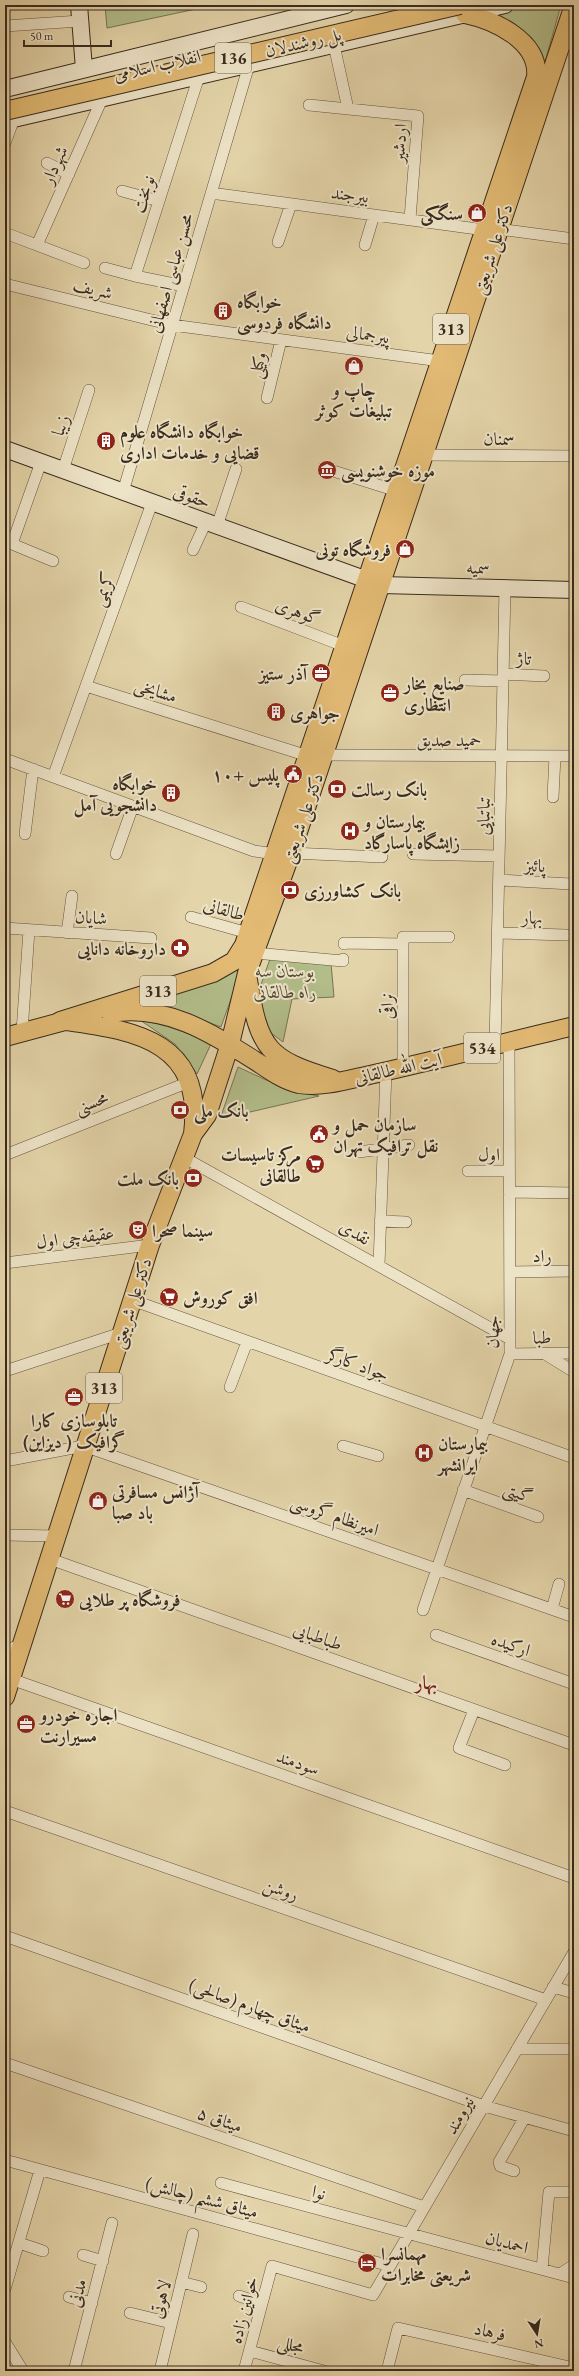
<svg xmlns="http://www.w3.org/2000/svg" width="579" height="2376" font-family="'EB Garamond',Amiri,serif">
	<rect width="100%" height="100%" fill="#e4d4a9"/>
	<filter id="stains"><feTurbulence type="fractalNoise" baseFrequency=".005" numOctaves="4"/><feColorMatrix values="0 0 0 0 .2 0 0 0 0 .09 0 0 0 0 .02 0 0 0 .5 -.17"/></filter>
	<radialGradient id="worn" r=".72"><stop offset=".6" stop-color="#630" stop-opacity="0"/><stop offset="1" stop-color="#630" stop-opacity=".3"/></radialGradient>
	<!-- green -->
	<path fill="#b2bd89" stroke="#767454" d="M105,5H210V6L107,28Z
		M530,5H561L543,69L489,14Z
		M270,959L331,963L334,997L292,999L283,1042L267,1030L258,993Z
		M242,968L221,1027L149,1000Z
		M140,1020C165,1025 188,1032 211,1044L197,1074L175,1044Z
		M238,1067L290,1091L319,1096L220,1119Z"/>
	<g fill="none" stroke-linecap="round" stroke-linejoin="round">
		<!-- minor casing -->
		<g stroke="#645541" stroke-width="12">
			<path id="minor" d="M5,26L80,21
				M334,45L348,109
				M309,105L418,116L410,219
				M5,143L14,119
				M47,163L69,174
				M122,191L159,201
				M211,193L485,230
				M499,229L574,239
				M5,233L84,263
				M278,242L291,204
				M37,245L102,99
				M365,245L374,215
				M105,268L135,276
				M5,284L172,325L440,361
				M184,286L135,276L199,76
				M267,398L281,340
				M424,455L574,456
				M41,462L12,544L53,561
				M63,470L89,390
				M330,470L397,491
				M123,492L249,65
				M217,526L236,469
				M193,550L206,522
				M241,607L344,646
				M503,674L544,676
				M465,680L503,681
				M86,686L308,756
				M324,755L574,756
				M5,759L254,851L275,854
				M53,777L152,503
				M553,797L555,756
				M25,834L33,769
				M291,853L382,857
				M116,854L133,806
				M413,854L499,856
				M499,880L571,884
				M191,917L248,933
				M5,928L151,938
				M67,933L72,896
				M498,933L566,935
				M344,944V943L403,944
				M255,953L343,961V959
				M22,1032L29,930
				M495,1045L505,588
				M403,1067V937H449
				M359,1152L409,1145
				M5,1155L189,1082
				M183,1157L510,1339
				M468,1171H509
				M509,1192L574,1193
				M380,1221L406,1222
				M5,1263L150,1245
				M379,1265L386,1071
				M510,1272L574,1271
				M132,1300L574,1458
				M510,1354L574,1353
				M545,1354L574,1372
				M5,1371L121,1333
				M230,1387L247,1342
				M343,1446L378,1456
				M5,1461L84,1446L574,1617
				M463,1490L538,1517
				M5,1535L56,1536
				M50,1559L574,1745
				M552,1609L559,1584
				M423,1610L510,1354L509,1041
				M436,1635L574,1684
				M5,1650L22,1645
				M11,1679L574,1878
				M474,1710L459,1748L505,1765
				M5,1811L546,2000
				M5,1936L484,2106L574,2131
				M553,1987L574,1993
				M517,2049H574
				M5,2063L424,2207
				M5,2160L390,2266
				M514,2171L500,2166L499,2162L525,2117
				M221,2183L574,2278
				M19,2243L43,2251
				M83,2255L103,2261
				M542,2269L549,2192H574
				M560,2274L574,2265
				M181,2282L201,2287
				M5,2289L40,2170
				M239,2296L262,2303
				M69,2297L92,2303
				M130,2313L171,2323
				M5,2342L23,2371
				M250,2351L324,2371
				M74,2371L112,2223
				M160,2371L193,2234
				M244,2371L272,2266L373,2295L574,1952
				M387,2371L398,2328L574,2368"/>
		</g>
		<!-- secondary casing -->
		<g stroke="#392b1e" stroke-width="18">
			<path id="secondary" d="M79,5L84,69
				M5,89L346,5
				M5,121L505,5
				M5,449L381,585L574,590"/>
		</g>
		<!-- primary casing -->
		<g stroke="#392b1e" stroke-width="20">
			<path id="primary" d="M248,980C259,1049 267,1059 333,1079
				M111,1013C165,1004 210,1032 254,1060C268,1069 282,1080 299,1084C323,1088 350,1079 374,1074C441,1059 507,1042 574,1026
				M60,1021L213,973L234,961L244,945L536,77C540,41 494,20 465,14
				M67,1021C139,1031 204,1043 193,1134
				M5,1037L72,1019
				M5,1697L150,1245L193,1134L207,1115L230,1044L247,973L291,853L574,5"/>
		</g>
		<!-- minor -->
		<use href="#minor" stroke="#ede3c7" stroke-width="11"/>
		<!-- secondary -->
		<use href="#secondary" stroke="#ede3c7" stroke-width="16"/>
		<!-- primary -->
		<use href="#primary" stroke="#e2ba74" stroke-width="18"/>
		<!-- primary-bridge casing -->
		<g stroke="#392b1e" stroke-width="20" stroke-linecap="butt">
			<path id="primary-bridge" d="M5,111L460,5"/>
		</g>
		<!-- primary-bridge -->
		<use href="#primary-bridge" stroke="#e2ba74" stroke-width="18"/>
	</g>
	<!-- icons -->
	<defs>
		<g id="shop-disc" transform="scale(1)"><circle r="9.5" fill="#8f2418" stroke="#ede3c7"/><path d="M-5-2.5h2.3a2.7 3.5 0 0 1 5.4 0H5L5.5 6h-11ZM-1.5-2.5h3a1.5 2.3 0 0 0-3 0Z" fill="#fff"/></g>
		<g id="building-disc" transform="scale(1)"><circle r="9.5" fill="#8f2418" stroke="#ede3c7"/><path d="M-4-6H4V6H1V3H-1V6H-4ZM-2.5-4.3h1.7v1.8h-1.7ZM.8-4.3h1.7v1.8H.8ZM-2.5-1h1.7V.8h-1.7ZM.8-1h1.7V.8H.8Z" fill="#fff"/></g>
		<g id="museum-disc" transform="scale(1)"><circle r="9.5" fill="#8f2418" stroke="#ede3c7"/><path d="M0-6L6-3V-2H-6V-3ZM-5-1h2V3h-2ZM-1-1h2V3h-2ZM3-1h2V3H3ZM-6 4H6V6H-6Z" fill="#fff"/></g>
		<g id="office-disc" transform="scale(1)"><circle r="9.5" fill="#8f2418" stroke="#ede3c7"/><path d="M-6-3h4V-5.5h4V-3h4V5H-6ZM-1-4.5V-3h2v-1.5ZM-6 0V1H6V0Z" fill="#fff"/></g>
		<g id="civic-disc" transform="scale(1)"><circle r="9.5" fill="#8f2418" stroke="#ede3c7"/><path d="M-.6-6.5H3V-4.5H.6V-3L4-1V1h2V6H-6V1h2V-1L-.6-3ZM-1.2 2.5V6h2.4V2.5Z" fill="#fff"/></g>
		<g id="bank-disc" transform="scale(1)"><circle r="9.5" fill="#8f2418" stroke="#ede3c7"/><path d="M-6-4H6V4H-6ZM0-2.3a2.3 2.3 0 1 0 0 4.6a2.3 2.3 0 1 0 0-4.6Z" fill="#fff"/></g>
		<g id="hospital-disc" transform="scale(1)"><circle r="9.5" fill="#8f2418" stroke="#ede3c7"/><path d="M-5-5h3v3.5h4V-5h3V5h-3V1.5h-4V5h-3Z" fill="#fff"/></g>
		<g id="pharmacy-disc" transform="scale(1)"><circle r="9.5" fill="#8f2418" stroke="#ede3c7"/><path d="M-2-6h4v4h4v4h-4v4h-4v-4h-4v-4h4Z" fill="#fff"/></g>
		<g id="supermarket-disc" transform="scale(1)"><circle r="9.5" fill="#8f2418" stroke="#ede3c7"/><path d="M-6-5.5h2.5l.6 2H6L4.5 2H-2.5L-4.4-4H-6ZM-1.5 3.2a1.3 1.3 0 1 0 .1 0ZM3 3.2a1.3 1.3 0 1 0 .1 0Z" fill="#fff"/></g>
		<g id="theatre-disc" transform="scale(1)"><circle r="9.5" fill="#8f2418" stroke="#ede3c7"/><path d="M-5-5.5Q0-4 5-5.5V0Q5 5 0 6Q-5 5-5 0ZM-3.3-2.5H-1v1.5H-3.3ZM1-2.5H3.3v1.5H1ZM-2.8 1Q0 5.5 2.8 1Z" fill="#fff"/></g>
		<g id="hotel-disc" transform="scale(1)"><circle r="9.5" fill="#8f2418" stroke="#ede3c7"/><path d="M-6-4.5h1.5V1H6V5H4.5V3h-9V5H-6ZM-4 0a1.8 1.8 0 1 1 3.6 0ZM.5 0V-2.5h3Q6-2.5 6 0Z" fill="#fff"/></g>
	</defs>
	<g fill-rule="evenodd">
		<use href="#shop-disc" x="477" y="213"/>
		<use href="#building-disc" x="223" y="311"/>
		<use href="#shop-disc" x="354" y="366"/>
		<use href="#building-disc" x="106" y="441"/>
		<use href="#museum-disc" x="327" y="470"/>
		<use href="#shop-disc" x="405" y="549"/>
		<use href="#office-disc" x="321" y="673"/>
		<use href="#office-disc" x="390" y="693"/>
		<use href="#building-disc" x="276" y="712"/>
		<use href="#civic-disc" x="293" y="774"/>
		<use href="#bank-disc" x="337" y="789"/>
		<use href="#building-disc" x="171" y="793"/>
		<use href="#hospital-disc" x="350" y="831"/>
		<use href="#bank-disc" x="290" y="890"/>
		<use href="#pharmacy-disc" x="180" y="948"/>
		<use href="#bank-disc" x="180" y="1110"/>
		<use href="#civic-disc" x="319" y="1134"/>
		<use href="#supermarket-disc" x="315" y="1164"/>
		<use href="#bank-disc" x="193" y="1178"/>
		<use href="#theatre-disc" x="138" y="1230"/>
		<use href="#supermarket-disc" x="169" y="1297"/>
		<use href="#office-disc" x="74" y="1397"/>
		<use href="#hospital-disc" x="424" y="1453"/>
		<use href="#shop-disc" x="98" y="1501"/>
		<use href="#supermarket-disc" x="65" y="1599"/>
		<use href="#office-disc" x="26" y="1724"/>
		<use href="#hotel-disc" x="367" y="2263"/>
	</g>
	<g text-anchor="middle" dominant-baseline="central" stroke-width="4" stroke-linejoin="round" paint-order="stroke">
		<!-- shield labels -->
		<g fill="#ede3c7" stroke="#6f6251" stroke-width="1">
			<rect x="215" y="43" width="36" height="30" rx="3"/>
			<rect x="433" y="314" width="36" height="30" rx="3"/>
			<rect x="140" y="976" width="36" height="30" rx="3"/>
			<rect x="464" y="1033" width="36" height="30" rx="3"/>
			<rect x="86" y="1373" width="36" height="30" rx="3"/>
		</g>
		<g font-size="17" font-weight="bold" fill="#392b1e">
			<text x="233" y="58">136</text>
			<text x="451" y="329">313</text>
			<text x="158" y="991">313</text>
			<text x="482" y="1048">534</text>
			<text x="104" y="1388">313</text>
		</g>
		<!-- street labels -->
		<g font-size="18" fill="#392b1e" stroke="#ede3c7">
			<text transform="translate(303 42) rotate(-13)">پل روشندلان</text>
			<text transform="translate(157 65) rotate(-13)">انقلاب اسلامی</text>
			<text transform="translate(399 143) rotate(-86)">اردشیر</text>
			<text transform="translate(54 165) rotate(-66)">شهردار</text>
			<text transform="translate(143 194) rotate(-72)">نوبخت</text>
			<text transform="translate(350 194) rotate(7)">بیرجند</text>
			<text transform="translate(492 249) rotate(-72)">دکتر علی شریعتی</text>
			<text transform="translate(170 273) rotate(-74)">محسن عباسی اصفهانی</text>
			<text transform="translate(93 288) rotate(14)">شریف</text>
			<text transform="translate(368 334) rotate(8)">پیرجمالی</text>
			<text transform="translate(257 365) rotate(-77)">وکیلی</text>
			<text transform="translate(60 425) rotate(-71)">زیبا</text>
			<text x="499" y="438">سمنان</text>
			<text transform="translate(192 496) rotate(20)">حقوقی</text>
			<text transform="translate(478 567) rotate(1)">سمیه</text>
			<text transform="translate(103 589) rotate(-70)">کریمی</text>
			<text transform="translate(298 611) rotate(20)">گوهری</text>
			<text transform="translate(524 658) rotate(3)">تاژ</text>
			<text transform="translate(156 690) rotate(18)">مشایخی</text>
			<text x="449" y="739">حمید صدیق</text>
			<text transform="translate(483 816) rotate(-89)">تباتبایی</text>
			<text transform="translate(302 818) rotate(-71)">دکتر علی شریعتی</text>
			<text transform="translate(535 865) rotate(3)">پائیز</text>
			<text transform="translate(224 909) rotate(16)">طالقانی</text>
			<text transform="translate(91 917) rotate(4)">شایان</text>
			<text transform="translate(532 917) rotate(1)">بهار</text>
			<text transform="translate(386 1006) rotate(-90)">نراقی</text>
			<text transform="translate(398 1068) rotate(-13)">آیت الله طالقانی</text>
			<text transform="translate(91 1102) rotate(-22)">محسنی</text>
			<text transform="translate(489 1154) rotate(1)">اول</text>
			<text transform="translate(355 1232) rotate(29)">نقدی</text>
			<text transform="translate(75 1237) rotate(-7)">عقیقه‌چی اول</text>
			<text x="542" y="1255">راد</text>
			<text transform="translate(131 1303) rotate(-72)">دکتر علی شریعتی</text>
			<text transform="translate(492 1332) rotate(-89)">جهان</text>
			<text transform="translate(542 1337) rotate(-1)">طبا</text>
			<text transform="translate(358 1364) rotate(20)">جواد کارگر</text>
			<text transform="translate(518 1492) rotate(20)">گیتی</text>
			<text transform="translate(335 1515) rotate(19)">امیرنظام گروسی</text>
			<text transform="translate(318 1636) rotate(20)">طباطبایی</text>
			<text transform="translate(511 1644) rotate(19)">ارکیده</text>
			<text transform="translate(298 1762) rotate(19)">سودمند</text>
			<text transform="translate(281 1889) rotate(19)">روشن</text>
			<text transform="translate(250 2005) rotate(20)">میثاق چهارم (صالحی)</text>
			<text transform="translate(459 2115) rotate(-60)">نیرومند</text>
			<text transform="translate(220 2119) rotate(19)">میثاق ۵</text>
			<text transform="translate(319 2192) rotate(15)">نوا</text>
			<text transform="translate(202 2197) rotate(15)">میثاق ششم (چالش)</text>
			<text transform="translate(507 2242) rotate(15)">احمدیان</text>
			<text transform="translate(77 2293) rotate(-76)">مدنی</text>
			<text transform="translate(160 2299) rotate(-76)">لاهوتی</text>
			<text transform="translate(243 2310) rotate(-75)">خوانین زاده</text>
			<text transform="translate(490 2331) rotate(13)">فرهاد</text>
			<text transform="translate(291 2344) rotate(15)">مجللی</text>
		</g>
		<!-- poi labels -->
		<g font-size="18" font-weight="bold" fill="#392b1e" stroke="#ede3c7" text-anchor="start">
			<text x="463" y="213" text-anchor="end">سنگکی</text>
			<text x="237" y="301">خوابگاه<tspan x="237" dy="21">دانشگاه فردوسی</tspan></text>
			<text x="354" y="389" text-anchor="middle">چاپ و<tspan x="354" dy="21">تبلیغات کوثر</tspan></text>
			<text x="120" y="431">خوابگاه دانشگاه علوم<tspan x="120" dy="21">قضایی و خدمات اداری</tspan></text>
			<text x="341" y="470">موزه خوشنویسی</text>
			<text x="391" y="549" text-anchor="end">فروشگاه تونی</text>
			<text x="307" y="673" text-anchor="end">آذر ستیز</text>
			<text x="404" y="683">صنایع بخار<tspan x="404" dy="21">انتظاری</tspan></text>
			<text x="290" y="712">جواهری</text>
			<text x="279" y="774" text-anchor="end">پلیس +۱۰</text>
			<text x="157" y="783" text-anchor="end">خوابگاه<tspan x="157" dy="21">دانشجویی آمل</tspan></text>
			<text x="351" y="789">بانک رسالت</text>
			<text x="364" y="821">بیمارستان و<tspan x="364" dy="21">زایشگاه پاسارگاد</tspan></text>
			<text x="304" y="890">بانک کشاورزی</text>
			<text x="166" y="948" text-anchor="end">داروخانه دانایی</text>
			<text x="194" y="1110">بانک ملی</text>
			<text x="333" y="1124">سازمان حمل و<tspan x="333" dy="21">نقل ترافیک تهران</tspan></text>
			<text x="301" y="1154" text-anchor="end">مرکز تاسیسات<tspan x="301" dy="21">طالقانی</tspan></text>
			<text x="179" y="1178" text-anchor="end">بانک ملت</text>
			<text x="152" y="1230">سینما صحرا</text>
			<text x="183" y="1297">افق کوروش</text>
			<text x="74" y="1420" text-anchor="middle">تابلوسازی كارا<tspan x="74" dy="21">گرافیک ( ديزاين)</tspan></text>
			<text x="438" y="1443">بیمارستان<tspan x="438" dy="21">ایرانشهر</tspan></text>
			<text x="112" y="1491">آژانس مسافرتی<tspan x="112" dy="21">باد صبا</tspan></text>
			<text x="79" y="1599">فروشگاه پر طلایی</text>
			<text x="40" y="1714">اجاره خودرو<tspan x="40" dy="21">مسیرارنت</tspan></text>
			<text x="381" y="2253">مهمانسرا<tspan x="381" dy="21">شریعتی مخابرات</tspan></text>
		</g>
		<!-- park labels -->
		<g font-size="18" font-style="italic" fill="#514833" stroke="#ede3c7">
			<text x="285" y="970">بوستان سه<tspan x="285" dy="21">راه طالقانی</tspan></text>
		</g>
		<!-- neighbourhood labels -->
		<g font-size="19" font-weight="bold" fill="#7a1f14" stroke="#ede3c7">
			<text x="426" y="1682">بهار</text>
		</g>
	</g>
	<!-- margin -->
	<rect width="579" height="2376" fill="none" stroke="#e4d4a9" stroke-width="20"/>
	<rect x="6" y="6" width="567" height="2364" fill="none" stroke="#392b1e" stroke-width="2"/>
	<rect x="10" y="10" width="559" height="2356" fill="none" stroke="#392b1e"/>
	<!-- north arrow -->
	<g transform="translate(537 2334) rotate(168)" stroke="#ede3c7" stroke-width="3" paint-order="stroke">
	<path d="M0-3L7 15L0 10L-7 15Z" fill="#392b1e"/>
	<text y="-6" font-size="11" font-weight="bold" text-anchor="middle" fill="#392b1e">N</text>
	</g>
	<!-- scale -->
	<path d="M24 40v6h87v-6" fill="none" stroke="#392b1e" stroke-width="2"/>
	<text x="30" y="40" font-size="12" fill="#392b1e" stroke="#ede3c7" stroke-width="3" paint-order="stroke">50 m</text>
	<rect width="100%" height="100%" filter="url(#stains)"/>
	<rect width="100%" height="100%" fill="url(#worn)"/>
</svg>
